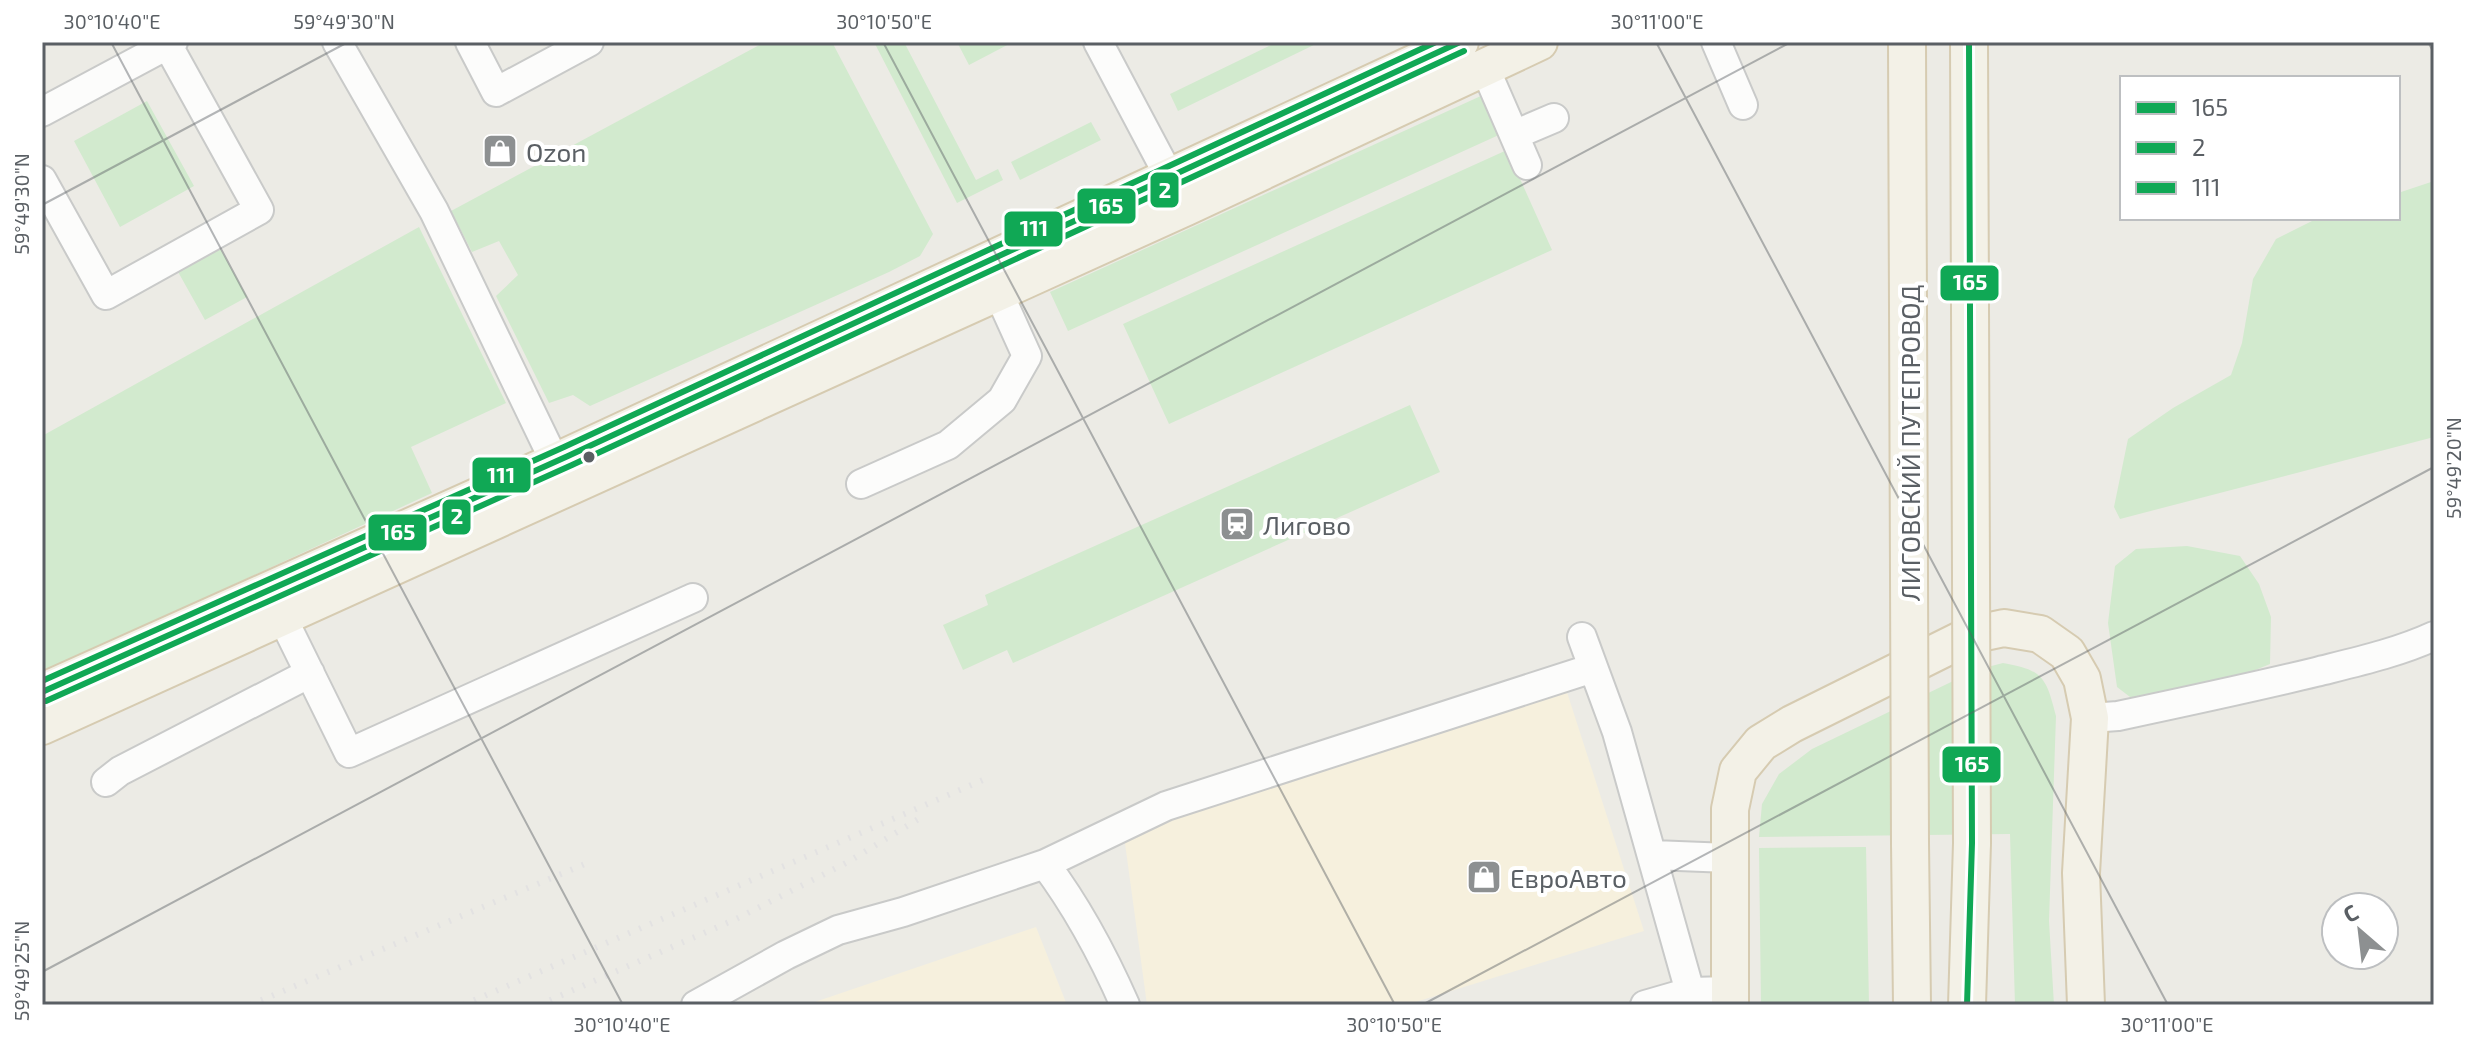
<svg xmlns="http://www.w3.org/2000/svg" width="2476" height="1047" font-family="'Exo 2',sans-serif">
	<rect width="100%" height="100%" fill="#ecebe5"/>
	<!-- commercial -->
	<path fill="#f6f0dd" d="M1565,686L1644,931L1406,1005H1147L1124,836Z
		M1036,927L1067,1005H806Z"/>
	<!-- green -->
	<path fill="#d2eace" d="M765,42H832L933,234L920,256L889,272L590,406L573,395L549,403L496,296L518,275L499,241L472,252L451,211Z
		M874,42H904L976,180L998,169L1003,180L957,203Z
		M957,42H1013L969,65Z
		M1277,42H1320L1178,111L1170,94Z
		M1483,95L1501,134L1068,331L1050,292Z
		M147,101L194,186L120,227L74,141Z
		M1091,122L1101,140L1020,180L1011,162Z
		M1507,150L1552,250L1169,424L1123,324Z
		M2434,181V437L2120,519L2114,507L2128,439L2173,408L2231,375L2242,343L2253,279L2276,239L2318,218H2398V193Z
		M419,227L506,403L411,447L432,493L42,673V436Z
		M219,247L247,297L205,320L177,270Z
		M1410,405L1440,472L1013,663L1007,650L963,670L943,625L988,605L985,595Z
		M2187,546L2240,556L2259,584L2271,617L2270,664L2219,685L2134,700L2117,687L2108,623L2115,566L2136,549Z
		M2003,663C2043,670 2046,677 2056,716L2049,921L2054,1005H2015L2010,834L1759,837L1762,804L1779,774L1812,749L1976,670Z
		M1866,847L1869,1005H1761L1759,848Z"/>
	<g fill="none" stroke-linecap="round" stroke-linejoin="round">
		<!-- minor casing -->
		<g stroke="#c9cac9" stroke-width="32">
			<path id="minor" d="M337,42L434,211L555,462
				M470,42L496,92L589,42
				M1098,42L1169,176
				M1716,42L1743,105
				M1484,66L1527,165
				M42,112L173,42
				M1514,135L1554,118
				M42,180L106,295L259,210L166,42
				M861,484L948,445L1002,400L1027,356L998,292
				M282,617L349,753L693,598
				M1582,637L1617,732L1690,992
				M2090,718L2118,716C2184,702 2250,688 2316,672C2356,662 2397,653 2434,636
				M106,782L120,771L310,673
				M1653,855L1729,858
				M1045,864C1078,908 1103,955 1125,1005
				M696,1005L786,955L838,930L903,912L1045,864L1166,806L1593,668
				M1645,1005L1690,992L1730,991"/>
		</g>
		<!-- major casing -->
		<g stroke="#d6cbb1" stroke-width="40">
			<path id="major" d="M42,692L568,456L1460,42
				M42,726L1186,207L1539,42
				M1910,843L1912,1005
				M1730,1005V809L1738,771L1761,743L1792,724L1971,635L2004,628L2040,634L2067,653L2082,679L2090,718L2081,873L2086,1005
				M1967,1005L1972,843"/>
		</g>
		<!-- minor -->
		<use href="#minor" stroke="#fcfcfb" stroke-width="28"/>
		<!-- major -->
		<use href="#major" stroke="#f3f1e7" stroke-width="36"/>
		<!-- rail -->
		<path stroke="#e3e2e2" stroke-width="6" stroke-dasharray="2 10" stroke-linecap="butt" d="M250,1005L592,861
			M463,1005L983,780
			M539,1005L736,919L848,862L925,815"/>
		<!-- major-bridge casing -->
		<g stroke="#d6cbb1" stroke-width="40" stroke-linecap="butt">
			<path id="major-bridge" d="M1907,42L1910,843
				M1969,42L1972,843"/>
		</g>
		<!-- major-bridge -->
		<use href="#major-bridge" stroke="#f3f1e7" stroke-width="36"/>
		<!-- bus-1 casing -->
		<g stroke="#fff" stroke-width="12">
			<path id="bus-1" d="M42,692L568,456L1460,42
				M1967,1005L1972,843L1969,42"/>
		</g>
		<!-- bus-2 casing -->
		<g stroke="#fff" stroke-width="12">
			<path id="bus-2" d="M46,701L572,465L1464,51"/>
		</g>
		<!-- bus-3 casing -->
		<g stroke="#fff" stroke-width="12">
			<path id="bus-3" d="M42,681L564,447L1436,42"/>
		</g>
		<!-- bus-1 -->
		<use href="#bus-1" stroke="#10a855" stroke-width="6"/>
		<!-- bus-2 -->
		<use href="#bus-2" stroke="#10a855" stroke-width="6"/>
		<!-- bus-3 -->
		<use href="#bus-3" stroke="#10a855" stroke-width="6"/>
	</g>
	<!-- ticks -->
	<path fill="none" stroke="#5a5f64" stroke-width="2" stroke-opacity="0.45" d="M111,42L623,1005M883,42L1395,1005M1656,42L2168,1005M2428,42L2434,53M42,205L348,42M42,972L1791,42M1422,1005L2434,467"/>
	<!-- icons -->
	<defs>
		<g id="shop-square" transform="scale(1.8)"><rect x="-9" y="-9" width="18" height="18" rx="4" fill="#8d9091" stroke="#fff"/><path d="M-5-2.5h2.3a2.7 3.5 0 0 1 5.4 0H5L5.5 6h-11ZM-1.5-2.5h3a1.5 2.3 0 0 0-3 0Z" fill="#fff"/></g>
		<g id="station-square" transform="scale(1.8)"><rect x="-9" y="-9" width="18" height="18" rx="4" fill="#8d9091" stroke="#fff"/><path d="M-3-6H3Q5-6 5-4V2Q5 4 3 4L4.5 6H3L1.5 4h-3L-3 6H-4.5L-3 4Q-5 4-5 2V-4Q-5-6-3-6ZM-3.5-4v3h7v-3ZM-3.5 1v1.5H-2V1ZM2 1v1.5H3.5V1Z" fill="#fff"/></g>
	</defs>
	<g fill-rule="evenodd">
		<use href="#shop-square" x="500" y="151"/>
		<use href="#station-square" x="1237" y="524"/>
		<use href="#shop-square" x="1484" y="877"/>
	</g>
	<!-- markers -->
	<circle fill="#5a5f64" stroke="#fff" stroke-width="3" cx="589" cy="457" r="7"/>
	<g text-anchor="middle" dominant-baseline="central" stroke-width="8" stroke-linejoin="round" paint-order="stroke">
		<!-- poi labels -->
		<g font-size="26" fill="#5a5f64" stroke="#fff" text-anchor="start">
			<text x="526" y="151">Ozon</text>
			<text x="1263" y="524">Лигово</text>
			<text x="1510" y="877">ЕвроАвто</text>
		</g>
		<!-- street labels -->
		<g font-size="26" fill="#5a5f64" stroke="#fff">
			<text transform="translate(1909 443) rotate(-90)">ЛИГОВСКИЙ ПУТЕПРОВОД</text>
		</g>
	</g>
	<g stroke="#fff" stroke-width="3">
		<rect x="1149" y="171" width="31" height="38" rx="8" fill="#10a855"/>
		<rect x="1076" y="187" width="61" height="38" rx="8" fill="#10a855"/>
		<rect x="1003" y="210" width="61" height="38" rx="8" fill="#10a855"/>
		<rect x="1939" y="264" width="61" height="38" rx="8" fill="#10a855"/>
		<rect x="471" y="456" width="61" height="38" rx="8" fill="#10a855"/>
		<rect x="441" y="498" width="31" height="38" rx="8" fill="#10a855"/>
		<rect x="367" y="513" width="61" height="39" rx="8" fill="#10a855"/>
		<rect x="1941" y="745" width="61" height="39" rx="8" fill="#10a855"/>
	</g>
	<g font-size="22" text-anchor="middle" font-weight="bold" fill="#fff">
		<text x="1165" y="198">2</text>
		<text x="1106" y="214">165</text>
		<text x="1034" y="236">111</text>
		<text x="1970" y="290">165</text>
		<text x="501" y="483">111</text>
		<text x="457" y="524">2</text>
		<text x="398" y="540">165</text>
		<text x="1972" y="772">165</text>
	</g>
	<!-- border -->
	<rect width="2476" height="1047" fill="none" stroke="#ffffff" stroke-width="88"/>
	<!-- legend -->
	<rect x="2120" y="76" width="280" height="144" fill="#ffffff" stroke="#bdbfc1" stroke-width="2"/>
	<rect x="2136" y="102" width="40" height="12" fill="#10a855" stroke="#bdbfc1" stroke-width="2"/>
	<text x="2192" y="116" font-size="24" fill="#5a5f64">165</text>
	<rect x="2136" y="142" width="40" height="12" fill="#10a855" stroke="#bdbfc1" stroke-width="2"/>
	<text x="2192" y="156" font-size="24" fill="#5a5f64">2</text>
	<rect x="2136" y="182" width="40" height="12" fill="#10a855" stroke="#bdbfc1" stroke-width="2"/>
	<text x="2192" y="196" font-size="24" fill="#5a5f64">111</text>
	<!-- north arrow -->
	<g transform="translate(2360 931) rotate(332)"><circle r="38" fill="#ffffff" stroke="#bdbfc1" stroke-width="2"/>
	<path d="M0-6L14 30L0 20L-14 30Z" fill="#8d9091"/>
	<text y="-12" font-size="22" font-weight="bold" text-anchor="middle" fill="#5a5f64">С</text>
	</g>
	<rect x="44" y="44" width="2388" height="959" fill="none" stroke="#5a5f64" stroke-width="3"/>
	<g font-size="20" text-anchor="middle" fill="#5a5f64">
		<text x="112" y="29">30°10'40"E</text>
		<text x="344" y="29">59°49'30"N</text>
		<text x="884" y="29">30°10'50"E</text>
		<text x="1657" y="29">30°11'00"E</text>
		<text transform="translate(22 204) rotate(-90)" y="7">59°49'30"N</text>
		<text transform="translate(2454 468) rotate(-90)" y="7">59°49'20"N</text>
		<text transform="translate(22 971) rotate(-90)" y="7">59°49'25"N</text>
		<text x="622" y="1032">30°10'40"E</text>
		<text x="1394" y="1032">30°10'50"E</text>
		<text x="2167" y="1032">30°11'00"E</text>
	</g>
</svg>
